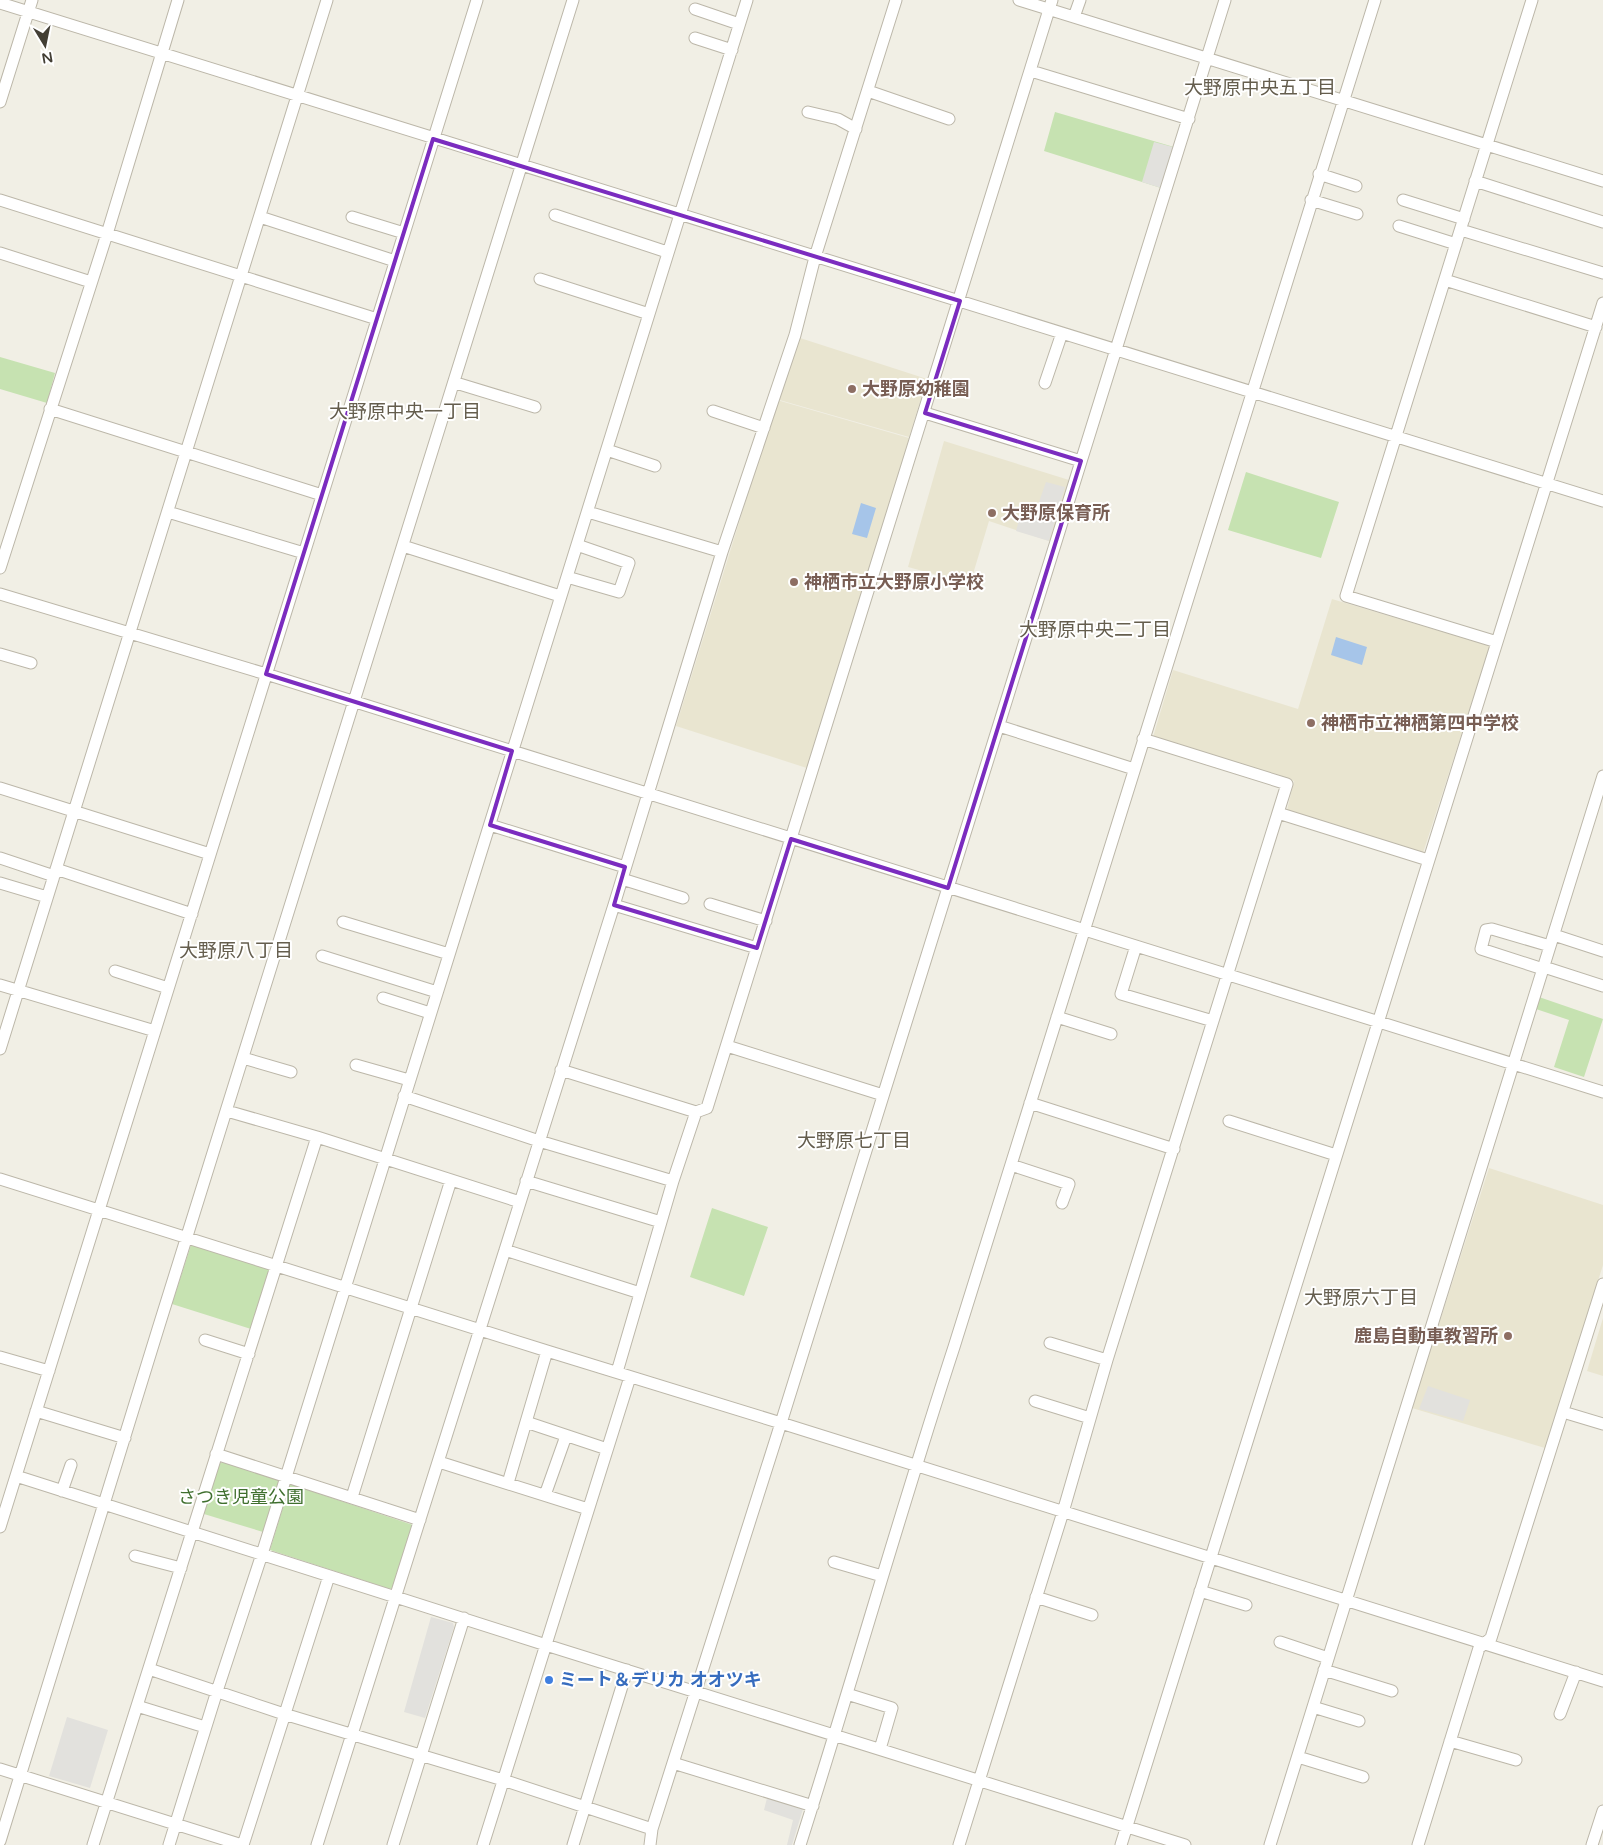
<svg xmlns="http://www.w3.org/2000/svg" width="1603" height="1845" font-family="'Varela Round','Noto Sans JP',sans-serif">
	<rect width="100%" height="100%" fill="#f1efe5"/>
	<!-- education -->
	<path fill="#e9e5d0" d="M797,337L927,379L909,437L776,399Z
		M777,400L909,438L813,770L676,726Z
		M944,441L1069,480L1052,542L989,521L970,584L908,567Z
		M1332,599L1490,646L1423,853L1287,810L1294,781L1153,737L1173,670L1298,709Z
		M1489,1168L1603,1205V1265L1545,1448L1412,1408Z
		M1603,1318V1376L1587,1371Z"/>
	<!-- green -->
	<path fill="#c6e2b1" d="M1055,112L1174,147L1161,188L1044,151Z
		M0,357L55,373L47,403L0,389Z
		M1246,472L1339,502L1321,558L1228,530Z
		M1539,997L1603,1019L1584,1077L1554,1067L1569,1020L1536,1009Z
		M712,1208L768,1227L744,1296L690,1277Z
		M191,1245L270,1270L251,1329L172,1304Z
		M224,1462L278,1479L279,1481L263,1532L204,1514L218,1464Z
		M290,1484L413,1525L394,1586L390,1589L270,1550Z"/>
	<!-- parking -->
	<path fill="#e2e1dd" d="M1154,142L1173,147L1161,188L1142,182Z
		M1046,482L1065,487L1049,541L1016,531L1021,513L1034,516Z
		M1428,1386L1470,1400L1463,1421L1419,1409Z
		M431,1617L453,1623L454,1627L425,1718L404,1712Z
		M67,1717L108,1730L90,1788L49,1776Z
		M767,1798L803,1809L792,1845H787L793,1820L764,1810Z"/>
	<!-- water -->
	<path fill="#a6c5e9" d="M861,503L876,508L867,538L852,534Z
		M1336,637L1367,647L1362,665L1331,655Z"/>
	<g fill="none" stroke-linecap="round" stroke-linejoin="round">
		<!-- minor casing -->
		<g stroke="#bcb7a9" stroke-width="13">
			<path id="minor" d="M1019,0L1603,181
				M0,3L1603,501
				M695,9L739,24
				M1074,17L1080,0
				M695,38L732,50
				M1031,71L1189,119
				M868,91L949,119
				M0,102L32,0
				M808,112L838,119L856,129
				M1319,174L1356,186
				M1475,181L1603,222
				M0,200L377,319
				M1311,200L1357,214
				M1403,200L1464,219
				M555,215L667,252
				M260,217L395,261
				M352,217L404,233
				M1399,226L1456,244
				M1461,230L1603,273
				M0,253L91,282
				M540,279L649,314
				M1445,280L1596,327
				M456,383L535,407
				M1045,383L1062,333
				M50,409L322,495
				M713,411L764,428
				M925,413L1081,461
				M607,450L655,466
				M168,512L304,553
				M588,512L722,552
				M403,546L560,596
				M0,568L107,234L178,0
				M567,577L619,592L629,563L577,545
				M0,594L266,674L1603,1092
				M1497,642L1346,596L1532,0
				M0,654L31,663
				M999,726L1134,769
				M0,788L210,854
				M1278,813L1428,860
				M490,825L625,867
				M0,858L54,876
				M56,869L192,914
				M622,879L683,898
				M0,883L47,897
				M710,904L766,921
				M614,905L757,948
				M343,922L449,954
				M1554,935L1603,951
				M1136,946L1121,994L1213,1021
				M322,956L437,992
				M1544,967L1603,986
				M1543,969L1481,949L1486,930L1492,929L1550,946
				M115,971L168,988
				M0,985L155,1031
				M383,998L430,1013
				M1057,1017L1111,1034
				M727,1046L883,1095
				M0,1049L327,0
				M243,1058L291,1072
				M356,1065L409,1080
				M561,1070L696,1112
				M404,1096L539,1141L673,1181
				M1030,1103L1174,1149
				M227,1111L317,1137L520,1202
				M1229,1121L1336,1155
				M1011,1165L1069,1184L1062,1203
				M0,1179L547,1351L781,1423L1603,1681
				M526,1181L661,1222
				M505,1250L640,1293
				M205,1340L249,1354
				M1050,1343L1107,1360
				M0,1357L49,1371
				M617,1372L673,1181L696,1112L707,1108L1052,0
				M1035,1401L1090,1418
				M36,1411L125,1438
				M1563,1412L1603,1424
				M526,1422L607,1449
				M216,1454L420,1520
				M439,1462L588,1509
				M16,1476L546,1645L1185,1845
				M508,1483L547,1351
				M62,1491L71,1465
				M545,1495L566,1436
				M352,1497L451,1180
				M0,1527L477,0
				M135,1556L181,1568
				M834,1562L882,1576
				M1200,1591L1246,1605
				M1036,1597L1092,1615
				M1280,1642L1328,1658
				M149,1669L284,1714L503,1780L652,1829
				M1324,1670L1392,1691
				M847,1694L892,1708L880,1749
				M137,1706L205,1727
				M1313,1707L1359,1721
				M1560,1714L1576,1672
				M1450,1741L1516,1760
				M1298,1757L1363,1777
				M673,1763L813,1806
				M0,1769L242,1845
				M0,1841C187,1226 385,614 573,0
				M93,1845L317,1137
				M169,1845L217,1691L262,1554L747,0
				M243,1845L329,1576
				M317,1845L614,905L722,552L795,335L815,257L896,0
				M393,1845L464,1618
				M483,1845L630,1377
				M573,1845L627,1670
				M650,1845L652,1829L781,1423L1225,0
				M800,1845C853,1679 900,1512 954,1347L1375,0
				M959,1845L1063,1512L1107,1360L1287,784L1143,739
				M1121,1845L1603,303
				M1270,1845L1603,776
				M1418,1845L1479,1648L1491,1638L1603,1284
				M1592,1845L1603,1811"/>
		</g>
		<!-- minor -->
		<use href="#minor" stroke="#fff" stroke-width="11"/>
	</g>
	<!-- marked area -->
	<path fill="none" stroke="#7b2cbf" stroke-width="4" stroke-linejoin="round" d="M433,139L960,301L925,413L1081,461L948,888L791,839L757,948L614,905L625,867L490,825L512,751L266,674Z"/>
	<!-- markers -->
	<g fill="#8d6e63" stroke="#fff" stroke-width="2">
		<circle cx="852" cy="389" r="5"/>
		<circle cx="992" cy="513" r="5"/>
		<circle cx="794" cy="582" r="5"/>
		<circle cx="1311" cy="723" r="5"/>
		<circle cx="1508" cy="1336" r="5"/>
	</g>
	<circle fill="#3f7fe0" stroke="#fff" stroke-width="2" cx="549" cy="1680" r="5"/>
	<g text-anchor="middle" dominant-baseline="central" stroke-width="4" stroke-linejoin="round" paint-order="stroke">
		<!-- education labels -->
		<g font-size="18" font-weight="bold" fill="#785e54" stroke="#fff" text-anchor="start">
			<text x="862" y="389">大野原幼稚園</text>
			<text x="1002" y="513">大野原保育所</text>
			<text x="804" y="582">神栖市立大野原小学校</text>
			<text x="1321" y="723">神栖市立神栖第四中学校</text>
			<text x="1498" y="1336" text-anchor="end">鹿島自動車教習所</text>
		</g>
		<!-- park labels -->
		<g font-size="18" fill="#3f6f2e" stroke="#fff">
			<text x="241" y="1497">さつき児童公園</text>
		</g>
		<!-- shop labels -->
		<g font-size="18" font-weight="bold" fill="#366cbe" stroke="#fff" text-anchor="start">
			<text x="559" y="1680">ミート＆デリカ オオツキ</text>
		</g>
		<!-- neighbourhood labels -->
		<g font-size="19" fill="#655e4e" stroke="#fff">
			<text x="1260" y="88">大野原中央五丁目</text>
			<text x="405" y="412">大野原中央一丁目</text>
			<text x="1095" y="630">大野原中央二丁目</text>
			<text x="236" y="951">大野原八丁目</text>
			<text x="854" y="1141">大野原七丁目</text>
			<text x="1361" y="1298">大野原六丁目</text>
		</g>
	</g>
	<!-- north arrow -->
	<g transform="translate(45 45) rotate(170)" stroke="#ffffff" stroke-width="4" paint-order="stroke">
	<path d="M0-4L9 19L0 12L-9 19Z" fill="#433f35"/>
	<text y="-8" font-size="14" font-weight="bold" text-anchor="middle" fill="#433f35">N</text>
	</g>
</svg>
